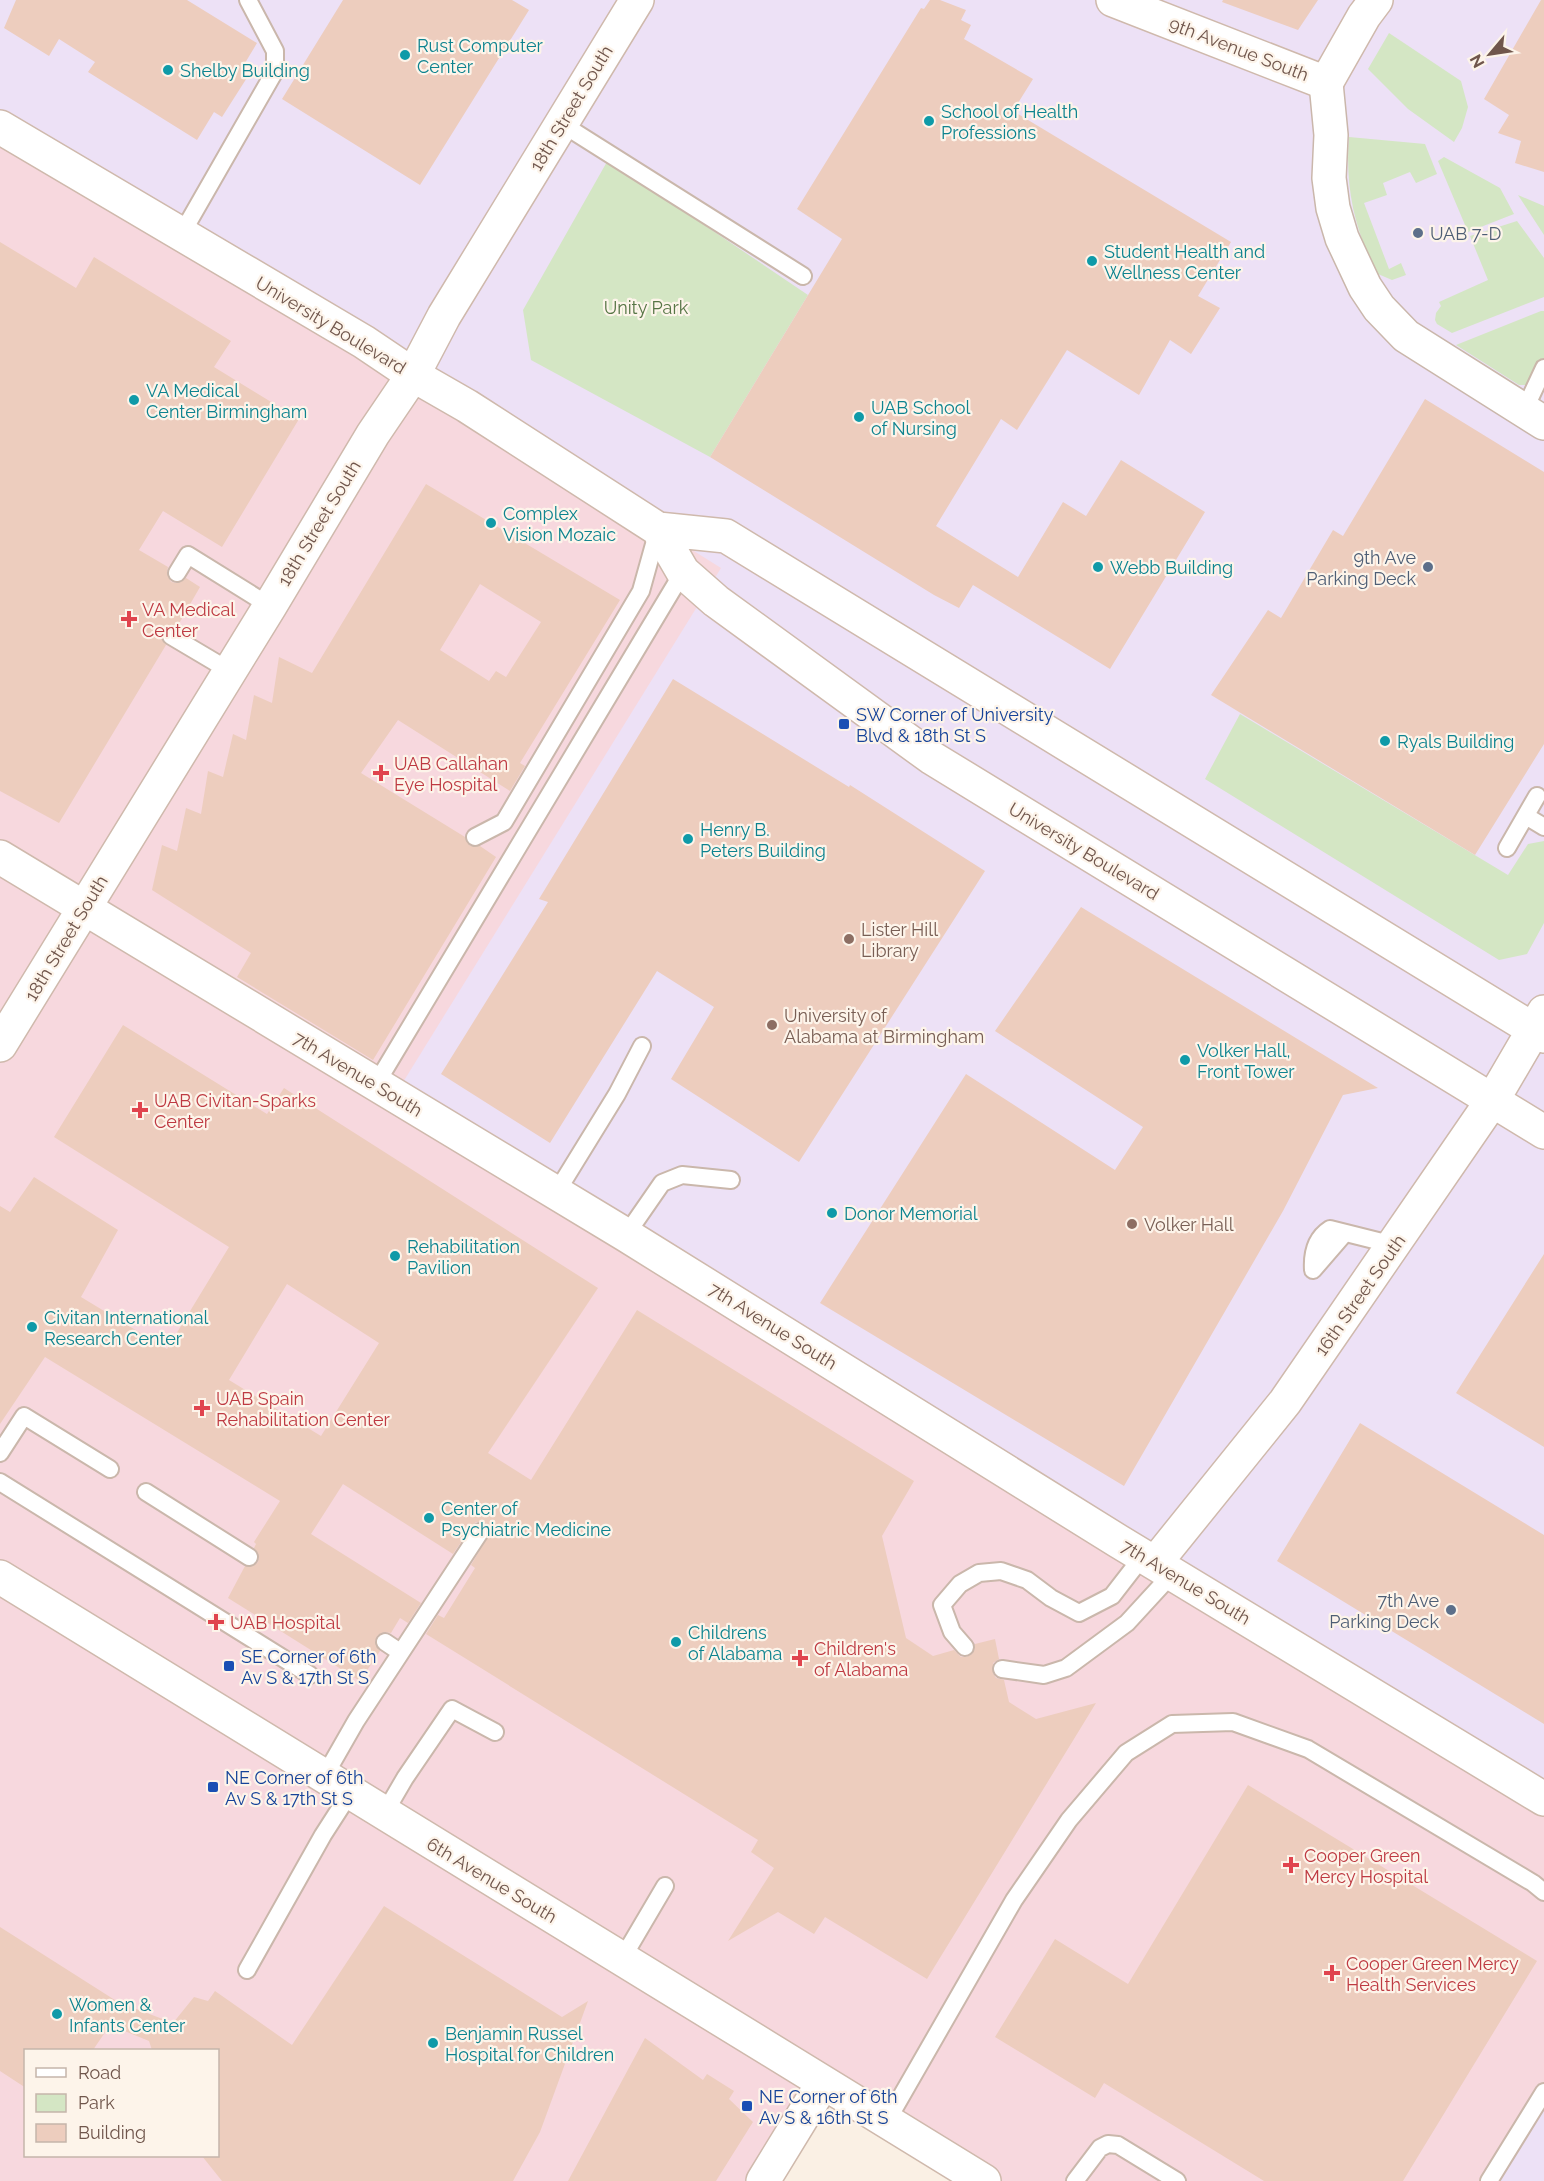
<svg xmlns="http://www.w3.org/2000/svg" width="1544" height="2181" font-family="Raleway,sans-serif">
	<rect width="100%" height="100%" fill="#faf0e4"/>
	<!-- education -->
	<path fill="#ede1f6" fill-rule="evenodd" d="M0,0H1544V2181H984L823,2083L763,2181H0ZM26,2050H218V2156H26Z"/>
	<!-- medical -->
	<path fill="#f7d8de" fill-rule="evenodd" d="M0,134L413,375L721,568L392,1100L1544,1799V2092L1489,2181H984L823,2083L763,2181H0ZM26,2050H218V2156H26Z"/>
	<!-- green -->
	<path fill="#d4e6c4" d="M1389,33L1461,81L1468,107L1462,128L1454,142L1408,109L1368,69Z
		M1349,137L1425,144L1437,174L1416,183L1410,172L1383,183L1387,195L1364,203L1389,269L1401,263L1406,275L1392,280L1378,274C1354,230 1345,187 1349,137Z
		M1444,157L1500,188L1514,214L1468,232L1438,161Z
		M608,160L808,295L710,457L531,360L523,310Z
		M1518,195L1544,206V235Z
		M1517,221L1544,258V297L1452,333L1437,324L1435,320L1436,313L1441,306L1439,302L1488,280L1470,236Z
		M1541,311H1544V392L1530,385H1519L1456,345Z
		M1240,714L1508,875L1528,844L1544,841V923L1527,954L1499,960L1205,779Z"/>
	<!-- building -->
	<path fill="#edcdbe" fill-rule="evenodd" d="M16,0H187L257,43L242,68L250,73L222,117L214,112L197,140L88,72L95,62L59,39L49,56L4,28Z
		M343,0H512L529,10L420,185L282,99Z
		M930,0H940L966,10L961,20L971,25L964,39L1033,79L1013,111L1231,242L1198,296L1220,308L1191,354L1170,340L1139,395L1067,350L1017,430L1001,419L936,526L1018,577L1063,502L1086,516L1121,460L1205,512L1110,669L973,585L959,608L934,595L710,457L842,239L797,209L921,8L924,9Z
		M1223,0H1318L1298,30L1222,2Z
		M1541,0H1544V172L1515,163L1521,141L1498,133L1509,115L1484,99Z
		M0,242L76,288L94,257L231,341L214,367L299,419L222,547L163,511L139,550L168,567L167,573L171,582L177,583L186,578L200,587L177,627L171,626L162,630L161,636L166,645L59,823L0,791Z
		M1425,399L1544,472V744L1475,855L1211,695L1268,610L1281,618L1333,530L1343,536Z
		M426,484L620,600L520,763L525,766L510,791L398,720L361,773L465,837L470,846H480L496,857L373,1060L237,977L251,953L152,890L162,845L177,851L186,808L201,814L208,771L223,777L233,734L246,740L254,695L272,703L279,657L312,673ZM480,584L541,622L506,677L496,671L489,681L440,650Z
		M673,679L849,787L850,785L985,871L799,1162L671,1079L714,1007L657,971L550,1143L441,1074L548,902L539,899Z
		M1081,907L1378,1088L1343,1095L1283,1211L1124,1486L820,1303L966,1074L1115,1170L1143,1127L995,1031Z
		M123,1025L267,1114L284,1088L598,1288L488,1453L531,1480L637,1310L914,1481L882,1536L906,1638L933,1656L954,1650L961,1657H966L972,1654L975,1644L995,1639L999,1659L993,1663V1673L996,1678L1004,1680L1009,1702L1036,1719L1096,1703L927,1979L825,1917L814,1934L778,1912L728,1941L774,1868L751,1852L758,1840L426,1634L438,1615L444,1618L475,1568L471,1565L490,1533V1528L485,1523L476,1522L472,1526L453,1554L343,1484L311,1534L421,1603L408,1623L400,1618L391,1633L385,1632L377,1636L375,1642L380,1651L360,1681L228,1598L245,1566H253L258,1562L259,1557L254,1548L256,1544L254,1542L280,1501L45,1357L0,1424V1206L10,1212L34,1177L118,1230L81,1297L167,1349L229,1247L54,1137ZM287,1284L379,1343L321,1436L229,1380Z
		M1544,1254V1447L1456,1393Z
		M1360,1423L1544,1535V1724L1277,1561Z
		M1248,1785L1537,1961L1403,2181H1264L1104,2083L1095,2098L995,2037L1055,1939L1128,1984Z
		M384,1906L562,2017L588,2001L540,2132L513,2181H222L202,2156H218V2050H152L149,2041L110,2025L93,2050H26V2088L0,2071V1927L118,2002L173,2023L194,1997L208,2001L215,1991L292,2045Z
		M645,2038L703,2080L707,2074L734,2091L729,2099L753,2122L716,2181H568Z"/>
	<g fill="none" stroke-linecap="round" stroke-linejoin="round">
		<!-- lane casing -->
		<g stroke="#cab7ab" stroke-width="20">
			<path id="lane" d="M562,124L803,276
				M181,235L275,71V51L248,0
				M1524,411L1544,368
				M177,573L188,555L270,606
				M171,636L230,671
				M1526,816L1544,827
				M475,837L504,822L641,591L658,530
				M1507,848L1537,796
				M376,1084L683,572
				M556,1193L617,1094L642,1046
				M626,1235L662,1183L682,1175L731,1180
				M1313,1270C1312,1254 1316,1238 1330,1229L1394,1245
				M1313,1270L1345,1233
				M0,1453L24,1416L110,1469
				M0,1482L310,1675
				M146,1492L249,1557
				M385,1642L400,1652
				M965,1647L952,1632L942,1605L960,1584L979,1573L1001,1571L1027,1580L1051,1598L1079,1613L1112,1596L1143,1556
				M1002,1669L1044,1675L1066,1668L1127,1623L1172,1574
				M324,1777L356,1721L480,1532
				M384,1814L405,1778L452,1709L495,1732
				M622,1959L665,1886
				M247,1970L323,1835L350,1793
				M887,2121L1014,1900L1069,1820L1126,1753L1172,1724L1233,1722L1308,1749L1533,1883L1544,1892
				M1075,2181L1100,2148L1108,2144L1118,2145L1177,2181
				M1489,2181L1544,2092"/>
		</g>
		<!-- street casing -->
		<g stroke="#cab7ab" stroke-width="36">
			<path id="street" d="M1326,83L1331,135L1329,178L1333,208L1342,238L1365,287L1379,308L1406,336L1544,423"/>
		</g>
		<!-- secondary casing -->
		<g stroke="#cfb9ac" stroke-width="36">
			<path id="secondary" d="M1113,0L1326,83L1364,16L1376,0
				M0,127L364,342L413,375L467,406L658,529L726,536L1544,1036
				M658,529L683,572L716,601L932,758L1544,1132
				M0,857L626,1235L1118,1541L1544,1799
				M0,1045L270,606L373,434L413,375L444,316L637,0
				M1156,1562L1285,1402L1492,1101L1544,1012
				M0,1577L984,2181
				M763,2181L823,2083"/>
		</g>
		<!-- lane -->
		<use href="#lane" stroke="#fff" stroke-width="16"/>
		<!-- street -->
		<use href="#street" stroke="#fff" stroke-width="33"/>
		<!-- secondary -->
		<use href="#secondary" stroke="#fff" stroke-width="33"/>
	</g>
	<!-- markers -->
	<g fill="#0f9aa8" stroke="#fdf4ea" stroke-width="2">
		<circle cx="405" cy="55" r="6"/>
		<circle cx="168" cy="70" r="6"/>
		<circle cx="929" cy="121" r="6"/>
		<circle cx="1092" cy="261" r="6"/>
		<circle cx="134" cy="400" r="6"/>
		<circle cx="859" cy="417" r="6"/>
		<circle cx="491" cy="523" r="6"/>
		<circle cx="1098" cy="567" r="6"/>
		<circle cx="1385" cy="741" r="6"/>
		<circle cx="688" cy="839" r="6"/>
		<circle cx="1185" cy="1060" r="6"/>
		<circle cx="832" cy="1213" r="6"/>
		<circle cx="395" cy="1256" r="6"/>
		<circle cx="32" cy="1327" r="6"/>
		<circle cx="429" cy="1518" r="6"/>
		<circle cx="676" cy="1642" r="6"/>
		<circle cx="57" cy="2014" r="6"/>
		<circle cx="433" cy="2043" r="6"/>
	</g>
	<g fill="#5c6f8a" stroke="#fdf4ea" stroke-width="2">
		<circle cx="1418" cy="233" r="6"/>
		<circle cx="1428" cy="567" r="6"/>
		<circle cx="1451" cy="1610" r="6"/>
	</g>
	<g fill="#e0444e" stroke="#fdf4ea" stroke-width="2">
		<path d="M126 610h6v6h6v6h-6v6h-6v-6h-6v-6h6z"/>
		<path d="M378 764h6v6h6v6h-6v6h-6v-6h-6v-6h6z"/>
		<path d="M137 1101h6v6h6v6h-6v6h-6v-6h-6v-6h6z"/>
		<path d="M199 1399h6v6h6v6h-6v6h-6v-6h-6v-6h6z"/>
		<path d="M213 1613h6v6h6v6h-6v6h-6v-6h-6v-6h6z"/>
		<path d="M797 1649h6v6h6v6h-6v6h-6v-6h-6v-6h6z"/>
		<path d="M1288 1856h6v6h6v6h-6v6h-6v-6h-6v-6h6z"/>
		<path d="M1329 1964h6v6h6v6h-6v6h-6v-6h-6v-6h6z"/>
	</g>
	<g fill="#1a4fb4" stroke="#fdf4ea" stroke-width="2">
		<rect x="838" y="718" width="12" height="12" rx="3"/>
		<rect x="223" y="1660" width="12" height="12" rx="3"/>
		<rect x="207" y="1781" width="12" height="12" rx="3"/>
		<rect x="741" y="2100" width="12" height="12" rx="3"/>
	</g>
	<g fill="#8d6e63" stroke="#fdf4ea" stroke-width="2">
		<circle cx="849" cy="939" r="6"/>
		<circle cx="772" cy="1025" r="6"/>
		<circle cx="1132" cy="1224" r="6"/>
	</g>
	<g text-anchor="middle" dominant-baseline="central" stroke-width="4.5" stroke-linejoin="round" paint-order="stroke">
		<!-- culture labels -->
		<g font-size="18" fill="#0d838f" stroke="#fdf4ea" text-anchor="start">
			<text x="417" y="45">Rust Computer<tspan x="417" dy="21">Center</tspan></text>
			<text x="180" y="70">Shelby Building</text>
			<text x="941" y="111">School of Health<tspan x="941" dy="21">Professions</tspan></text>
			<text x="1104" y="251">Student Health and<tspan x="1104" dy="21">Wellness Center</tspan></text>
			<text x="146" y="390">VA Medical<tspan x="146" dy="21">Center Birmingham</tspan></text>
			<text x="871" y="407">UAB School<tspan x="871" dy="21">of Nursing</tspan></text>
			<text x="503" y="513">Complex<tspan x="503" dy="21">Vision Mozaic</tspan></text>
			<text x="1110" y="567">Webb Building</text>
			<text x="1397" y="741">Ryals Building</text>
			<text x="700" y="829">Henry B.<tspan x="700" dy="21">Peters Building</tspan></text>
			<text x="1197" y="1050">Volker Hall,<tspan x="1197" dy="21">Front Tower</tspan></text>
			<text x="844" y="1213">Donor Memorial</text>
			<text x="407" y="1246">Rehabilitation<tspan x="407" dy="21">Pavilion</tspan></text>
			<text x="44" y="1317">Civitan International<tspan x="44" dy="21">Research Center</tspan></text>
			<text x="441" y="1508">Center of<tspan x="441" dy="21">Psychiatric Medicine</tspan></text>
			<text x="688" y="1632">Childrens<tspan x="688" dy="21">of Alabama</tspan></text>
			<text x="69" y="2004">Women &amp;<tspan x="69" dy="21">Infants Center</tspan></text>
			<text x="445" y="2033">Benjamin Russel<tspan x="445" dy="21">Hospital for Children</tspan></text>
		</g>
		<!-- street labels -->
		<g font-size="18" fill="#70564c" stroke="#fdf4ea">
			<text transform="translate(1239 49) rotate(21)">9th Avenue South</text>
			<text transform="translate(571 108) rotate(-59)">18th Street South</text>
			<text transform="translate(331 325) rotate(31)">University Boulevard</text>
			<text transform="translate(319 523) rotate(-59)">18th Street South</text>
			<text transform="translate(1084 851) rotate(31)">University Boulevard</text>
			<text transform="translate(66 938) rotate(-59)">18th Street South</text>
			<text transform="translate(358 1074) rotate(31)">7th Avenue South</text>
			<text transform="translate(1360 1295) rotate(-55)">16th Street South</text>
			<text transform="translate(773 1326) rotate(32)">7th Avenue South</text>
			<text transform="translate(1186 1582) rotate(31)">7th Avenue South</text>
			<text transform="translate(492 1880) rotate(31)">6th Avenue South</text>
		</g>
		<!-- service labels -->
		<g font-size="18" fill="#4e5e75" stroke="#fdf4ea" text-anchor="end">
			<text x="1430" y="233" text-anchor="start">UAB 7-D</text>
			<text x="1416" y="557">9th Ave<tspan x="1416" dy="21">Parking Deck</tspan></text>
			<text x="1439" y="1600">7th Ave<tspan x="1439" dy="21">Parking Deck</tspan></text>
		</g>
		<!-- park labels -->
		<g font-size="18" fill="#567545" stroke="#fdf4ea">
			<text x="646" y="307">Unity Park</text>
		</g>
		<!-- health labels -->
		<g font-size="18" fill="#be3a42" stroke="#fdf4ea" text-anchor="start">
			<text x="142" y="609">VA Medical<tspan x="142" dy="21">Center</tspan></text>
			<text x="394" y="763">UAB Callahan<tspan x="394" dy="21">Eye Hospital</tspan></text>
			<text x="154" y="1100">UAB Civitan-Sparks<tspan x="154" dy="21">Center</tspan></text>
			<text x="216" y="1398">UAB Spain<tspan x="216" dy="21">Rehabilitation Center</tspan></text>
			<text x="230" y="1622">UAB Hospital</text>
			<text x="814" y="1648">Children's<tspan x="814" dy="21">of Alabama</tspan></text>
			<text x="1304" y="1855">Cooper Green<tspan x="1304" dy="21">Mercy Hospital</tspan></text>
			<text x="1346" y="1963">Cooper Green Mercy<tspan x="1346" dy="21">Health Services</tspan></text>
		</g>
		<!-- transit labels -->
		<g font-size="18" fill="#164399" stroke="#fdf4ea" text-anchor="start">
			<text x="856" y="714">SW Corner of University<tspan x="856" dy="21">Blvd &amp; 18th St S</tspan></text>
			<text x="241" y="1656">SE Corner of 6th<tspan x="241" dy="21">Av S &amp; 17th St S</tspan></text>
			<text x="225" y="1777">NE Corner of 6th<tspan x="225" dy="21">Av S &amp; 17th St S</tspan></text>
			<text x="759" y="2096">NE Corner of 6th<tspan x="759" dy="21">Av S &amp; 16th St S</tspan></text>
		</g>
		<!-- education labels -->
		<g font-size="18" fill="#785e54" stroke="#fdf4ea" text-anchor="start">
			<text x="861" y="929">Lister Hill<tspan x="861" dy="21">Library</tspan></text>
			<text x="784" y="1015">University of<tspan x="784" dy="21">Alabama at Birmingham</tspan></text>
			<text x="1144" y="1224">Volker Hall</text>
		</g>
	</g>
	<!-- legend -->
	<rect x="24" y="2049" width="195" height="108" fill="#fdf4ea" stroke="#c5b5ab" stroke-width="1.5"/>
	<rect x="36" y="2068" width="30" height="9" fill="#ffffff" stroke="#c5b5ab" stroke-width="1.5"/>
	<text x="78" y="2079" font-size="18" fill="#70564c">Road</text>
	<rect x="36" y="2094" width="30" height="18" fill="#d4e6c4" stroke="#c5b5ab" stroke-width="1.5"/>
	<text x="78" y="2109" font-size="18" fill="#70564c">Park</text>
	<rect x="36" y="2124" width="30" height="18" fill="#edcdbe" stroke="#c5b5ab" stroke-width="1.5"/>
	<text x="78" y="2139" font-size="18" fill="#70564c">Building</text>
	<!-- north arrow -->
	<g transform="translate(1490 54) rotate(241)" stroke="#fdf4ea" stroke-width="4.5" paint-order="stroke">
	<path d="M0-4.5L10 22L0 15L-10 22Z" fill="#70564c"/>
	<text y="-9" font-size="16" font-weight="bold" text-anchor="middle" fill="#70564c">N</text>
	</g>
</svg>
